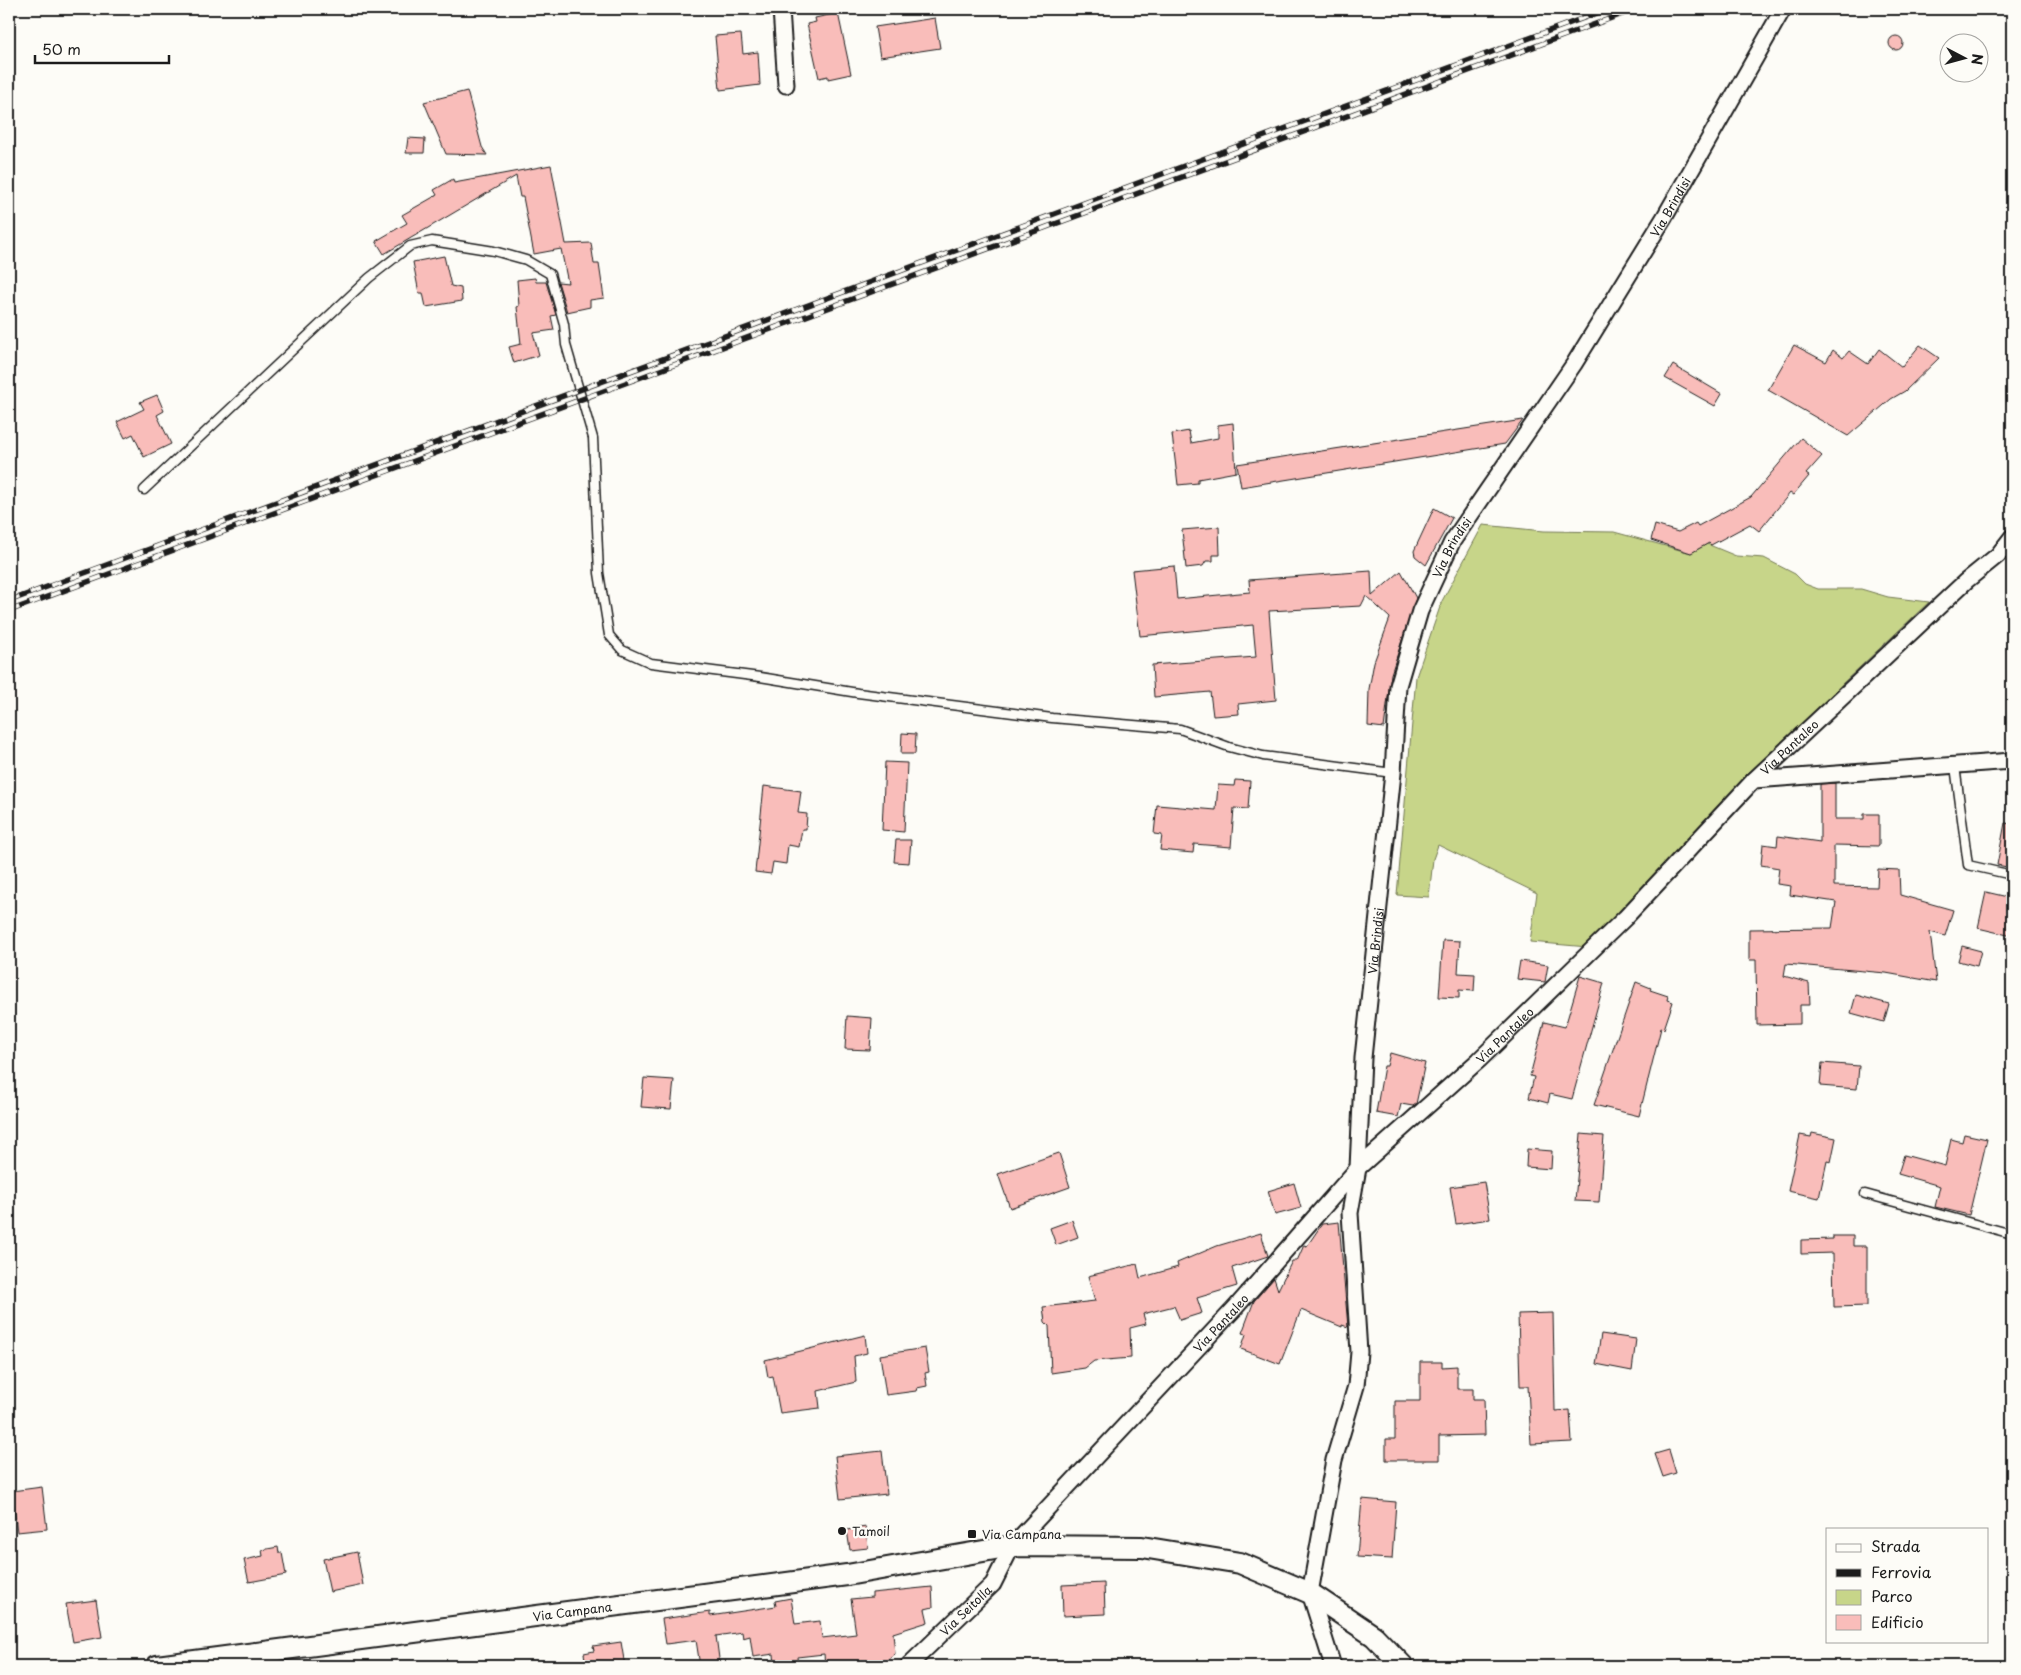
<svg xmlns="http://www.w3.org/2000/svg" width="2021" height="1675" font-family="'Playpen Sans',sans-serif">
	<rect width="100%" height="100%" fill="#fdfcf7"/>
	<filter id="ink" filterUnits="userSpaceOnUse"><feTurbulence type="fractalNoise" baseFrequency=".02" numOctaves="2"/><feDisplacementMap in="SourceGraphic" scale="10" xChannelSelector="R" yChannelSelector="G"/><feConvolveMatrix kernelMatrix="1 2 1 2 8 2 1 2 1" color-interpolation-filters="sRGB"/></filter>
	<g filter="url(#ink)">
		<!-- green -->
		<path fill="#c7d589" stroke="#727852" d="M1483,525L1544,531L1614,532L1691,553L1707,544L1736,556L1764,558L1795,574L1805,584L1818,589H1861L1888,597L1929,602L1843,683L1588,947L1530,942L1537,893L1438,845L1433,859L1429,897L1397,895L1416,677L1442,601Z"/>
		<!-- building -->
		<path fill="#f9bdba" stroke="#1c1c1c" d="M838,13L851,74L828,79V76L819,78L807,24L816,22L815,18Z
			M935,18L940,48L880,57L875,27Z
			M741,34L743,54L758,52L760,85L720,90L715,36Z
			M1889 43a7 7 0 1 1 14 0a7 7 0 1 1-14 0Z
			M467,91L482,147L487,155L446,154L424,102Z
			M408,138L425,139L424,153H406Z
			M551,165L566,244L591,243L594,264H599L604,298L590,300V307L567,312L558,282L568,283L561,249L534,254L523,197H520L516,176L384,254L376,241L407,223L402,215L437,195L434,190L453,179L454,183Z
			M444,256L451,286L461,288L462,301L426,307L423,293H419L413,262Z
			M535,278L536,282H546L556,315L551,316L554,330L533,333L539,355L514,363L509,347L521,344L517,307L519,306L517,280Z
			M1794,345L1826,362L1833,350L1843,358L1849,351L1868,364L1879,349L1902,367L1920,345L1939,358L1905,391L1891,399L1848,436L1768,390Z
			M1673,365L1722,394L1715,406L1665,378Z
			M157,395L164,411L157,415L171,444L144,457L133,434L125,438L117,422L144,409L140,402Z
			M1523,420L1505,444L1241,487L1237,464Z
			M1233,423L1236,472L1198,479V483L1178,485L1172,434L1189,431L1191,443L1218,438V425Z
			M1801,438L1822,456L1806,474L1809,476L1793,495L1790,493L1759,531L1750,524L1711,545L1709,543L1691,553L1651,540L1655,525L1678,532L1696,523L1698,526L1751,497Z
			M1434,508L1452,518L1426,565L1415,556L1414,551Z
			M1219,527L1220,555H1213V561H1206L1203,566L1186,568L1182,530Z
			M1174,566L1177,599L1250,592L1249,580L1371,571L1372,596L1401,571L1416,598L1391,674L1384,728L1368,726L1369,689L1374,662L1390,618L1366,596L1361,606L1269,611L1276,700L1238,704L1239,714L1213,716L1210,692L1154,697L1152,665L1256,657L1253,625L1140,636L1132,570Z
			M902,733L916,734L915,754H901Z
			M885,762L907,763L904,832L882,830Z
			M1235,780L1250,781L1248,809L1234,808L1231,847L1194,844L1193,853L1160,850L1162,835L1154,834L1157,805L1216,810L1218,785L1234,786Z
			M1835,783V819H1864V814H1879V846L1834,845V886L1877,887L1878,869L1899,870L1900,895L1953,910L1945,936L1930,932L1936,982L1886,973L1786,964L1784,976L1809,983L1810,1005H1800V1024L1757,1025L1756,960H1749V929L1832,928L1836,902L1790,895L1791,886L1777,884L1779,868L1761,865L1763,844L1777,846L1778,836L1820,842V784Z
			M764,786L801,791L798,813L807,814L806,829H802L799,847L788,845L786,864L773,862L771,874L755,872Z
			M2005,823L2012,824V868L1997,865Z
			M896,840H911L909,863L894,862Z
			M1986,892L2012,898V936L1978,928Z
			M1443,940L1460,941L1458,973L1475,974L1474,991L1459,990V998L1439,997Z
			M1962,946L1981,951L1977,966L1958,961Z
			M1520,961L1548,965L1545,982L1517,979Z
			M1580,976L1604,983L1572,1099L1550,1094L1548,1103L1529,1098L1534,1077L1530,1076L1544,1022L1565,1027Z
			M1636,982L1651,988L1650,990L1668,996L1667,1000L1673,1002L1664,1029L1661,1028L1639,1116L1594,1105Z
			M1856,995L1889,1004L1884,1022L1851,1013Z
			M847,1016L872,1018L870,1050L845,1049Z
			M1390,1053L1425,1063L1416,1104L1413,1106L1401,1104L1398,1117L1376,1113L1384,1066H1387Z
			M1822,1063L1859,1066L1857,1089L1820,1086Z
			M644,1078L674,1080L671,1109L641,1107Z
			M1812,1133L1836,1138L1831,1162L1827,1161L1819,1198L1788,1191L1800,1135L1811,1137Z
			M1581,1134L1604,1136L1599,1202L1575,1201Z
			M1964,1134L1987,1139L1969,1215L1935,1207L1940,1186L1898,1174L1904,1155L1945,1166L1951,1139L1962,1142Z
			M1527,1149L1552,1151L1551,1169L1526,1167Z
			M1059,1153L1070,1187L1010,1208L998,1174Z
			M1484,1182L1490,1219L1456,1224L1450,1187Z
			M1294,1183L1301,1208L1275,1215L1268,1191Z
			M1072,1220L1078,1237L1056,1245L1050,1228Z
			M1339,1222L1348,1327L1342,1325V1327L1301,1310L1280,1364L1241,1349L1246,1334L1242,1333L1254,1301L1274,1278L1278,1290L1292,1261H1297L1304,1245L1307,1246L1322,1224Z
			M1261,1233L1268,1256L1232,1268L1237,1286L1197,1298L1202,1313L1180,1320L1174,1306L1143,1314L1146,1324L1130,1328L1131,1358L1094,1361L1085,1368L1051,1373L1049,1326L1045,1322L1043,1307L1095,1301L1088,1276L1137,1264L1140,1278L1178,1267L1177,1263L1217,1246Z
			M1833,1236H1853V1246H1867V1306L1834,1307L1833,1253L1801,1254V1240L1833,1239Z
			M1553,1313L1555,1411L1570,1410L1572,1442L1531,1444L1528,1386H1520L1518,1314Z
			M1601,1334L1636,1339L1632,1371L1596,1364Z
			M865,1335L867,1353L854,1356L856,1382L818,1391L820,1408L780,1413L773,1376L768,1377L765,1360Z
			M925,1348L929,1372L925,1373L927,1386L917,1388L916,1391L886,1395L880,1355Z
			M1420,1362H1442V1367L1457,1366V1389H1473V1399H1484L1485,1435L1439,1436V1460H1386V1439H1395V1401H1420Z
			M1669,1450L1676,1473L1663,1477L1655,1454Z
			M882,1451L887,1494L840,1499L835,1456Z
			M42,1487L47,1529L17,1532L12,1491Z
			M1362,1499L1396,1502L1392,1559L1357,1557Z
			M866,1527L868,1548L850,1550L847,1530Z
			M278,1547L279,1553H282L286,1575L249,1582L244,1560L263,1556L262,1550Z
			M357,1552L363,1585L330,1592L323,1559Z
			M1104,1583L1105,1614L1063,1616L1062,1585Z
			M932,1587L933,1607L925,1609L928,1622L893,1633L895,1654L882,1666H825L824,1654L797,1657L798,1666H775L774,1654L753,1657L750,1636L743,1638L742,1632L716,1636L720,1666H700L696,1640L666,1644L662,1619L710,1612V1616L776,1606L775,1601L791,1598L795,1624L820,1621L822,1638L856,1634L851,1599L872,1597V1593Z
			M96,1600L102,1637L73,1642L66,1604Z
			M621,1642L625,1666H586L584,1653L594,1651L593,1646Z"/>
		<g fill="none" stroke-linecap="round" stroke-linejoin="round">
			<!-- lane casing -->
			<g stroke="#1c1c1c" stroke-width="11">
				<path id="lane" d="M144,490L369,278L410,246L432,241L494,251L526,260L550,274L564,324L566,345L593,438L599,573L609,635L622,650L651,663L760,677L858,693L1052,718L1180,729L1229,747L1263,756L1393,773
					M1955,766L1968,865L2012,875
					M1865,1194L2012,1234"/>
			</g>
			<!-- street casing -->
			<g stroke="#1c1c1c" stroke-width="19">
				<g id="street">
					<path d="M781,9L786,85"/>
					<path d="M1754,780L2012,761"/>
					<path id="s1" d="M908,1666L993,1584L1012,1546L1235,1308L1358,1168L1479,1060L1625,918L1754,780L1966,581L1998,555L2012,537"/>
					<path id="s2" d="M1333,1666L1310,1593L1334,1460L1356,1386L1359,1352L1350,1213L1358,1168L1363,1058L1393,773L1398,686L1420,611L1452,542L1574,364L1664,218L1783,9"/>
				</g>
			</g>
			<!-- secondary casing -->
			<g stroke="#1c1c1c" stroke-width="24">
				<g id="secondary">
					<path id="s3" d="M157,1666L847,1575L1012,1546L1142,1547L1240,1563L1310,1593L1374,1636L1403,1666"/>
				</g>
			</g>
			<!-- lane -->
			<use href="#lane" stroke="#fdfcf7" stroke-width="8"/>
			<!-- street -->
			<use href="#street" stroke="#fdfcf7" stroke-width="15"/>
			<!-- secondary -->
			<use href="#secondary" stroke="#fdfcf7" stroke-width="20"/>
			<!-- rail casing -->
			<g stroke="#1c1c1c" stroke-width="5.5">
				<path id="rail" d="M9,601L1608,9
					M9,611L1636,9"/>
			</g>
			<!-- rail -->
			<use href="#rail" stroke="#fdfcf7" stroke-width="4" stroke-dasharray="11" stroke-linecap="butt"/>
		</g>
	</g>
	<!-- markers -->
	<g fill="#1c1c1c" stroke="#fdfcf7" stroke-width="2">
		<circle cx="842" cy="1531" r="5"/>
		<rect x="967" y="1529" width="10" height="10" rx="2.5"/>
	</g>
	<g text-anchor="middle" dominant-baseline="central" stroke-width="4.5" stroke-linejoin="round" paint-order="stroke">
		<!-- street labels -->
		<g font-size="12" fill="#1c1c1c" stroke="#fdfcf7">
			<text stroke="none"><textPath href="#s2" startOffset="1546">Via Brindisi</textPath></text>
			<text stroke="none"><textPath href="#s2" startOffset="1141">Via Brindisi</textPath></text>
			<text stroke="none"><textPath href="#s1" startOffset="1276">Via Pantaleo</textPath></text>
			<text stroke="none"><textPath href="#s2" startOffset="736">Via Brindisi</textPath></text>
			<text stroke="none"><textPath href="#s1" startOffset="871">Via Pantaleo</textPath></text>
			<text stroke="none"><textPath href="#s1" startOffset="466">Via Pantaleo</textPath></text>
			<text stroke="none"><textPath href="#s3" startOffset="419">Via Campana</textPath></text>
			<text stroke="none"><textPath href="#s1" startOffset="80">Via Seitolla</textPath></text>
		</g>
		<!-- poi labels -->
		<g font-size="12" fill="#1c1c1c" stroke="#fdfcf7" text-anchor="start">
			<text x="852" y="1531">Tamoil</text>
			<text x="982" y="1534">Via Campana</text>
		</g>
	</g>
	<!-- margin -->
	<rect width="2021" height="1675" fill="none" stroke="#fdfcf7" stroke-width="30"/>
	<rect x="15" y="15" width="1991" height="1645" fill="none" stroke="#1c1c1c" stroke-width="2" filter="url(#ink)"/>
	<!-- legend -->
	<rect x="1826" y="1528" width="162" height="115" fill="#fdfcf7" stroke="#a3a29f"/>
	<rect x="1836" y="1544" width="25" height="8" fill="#fdfcf7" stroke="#a3a29f"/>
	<text x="1871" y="1552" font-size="15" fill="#1c1c1c">Strada</text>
	<rect x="1836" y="1569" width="25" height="8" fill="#1c1c1c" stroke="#a3a29f"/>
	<text x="1871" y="1578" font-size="15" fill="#1c1c1c">Ferrovia</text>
	<rect x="1836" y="1590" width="25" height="15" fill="#c7d589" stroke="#a3a29f"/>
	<text x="1871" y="1602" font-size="15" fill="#1c1c1c">Parco</text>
	<rect x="1836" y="1615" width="25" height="15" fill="#f9bdba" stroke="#a3a29f"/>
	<text x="1871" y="1628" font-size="15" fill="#1c1c1c">Edificio</text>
	<!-- north arrow -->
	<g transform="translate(1964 58) rotate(96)"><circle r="24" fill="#fdfcf7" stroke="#a3a29f"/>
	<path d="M0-4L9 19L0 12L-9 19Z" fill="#1c1c1c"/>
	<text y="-8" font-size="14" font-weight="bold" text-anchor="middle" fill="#1c1c1c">N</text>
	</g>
	<!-- scale -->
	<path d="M35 55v8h134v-8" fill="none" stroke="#1c1c1c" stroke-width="2.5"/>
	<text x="42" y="55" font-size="15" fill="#1c1c1c" stroke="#fdfcf7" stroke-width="4" paint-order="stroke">50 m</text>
</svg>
